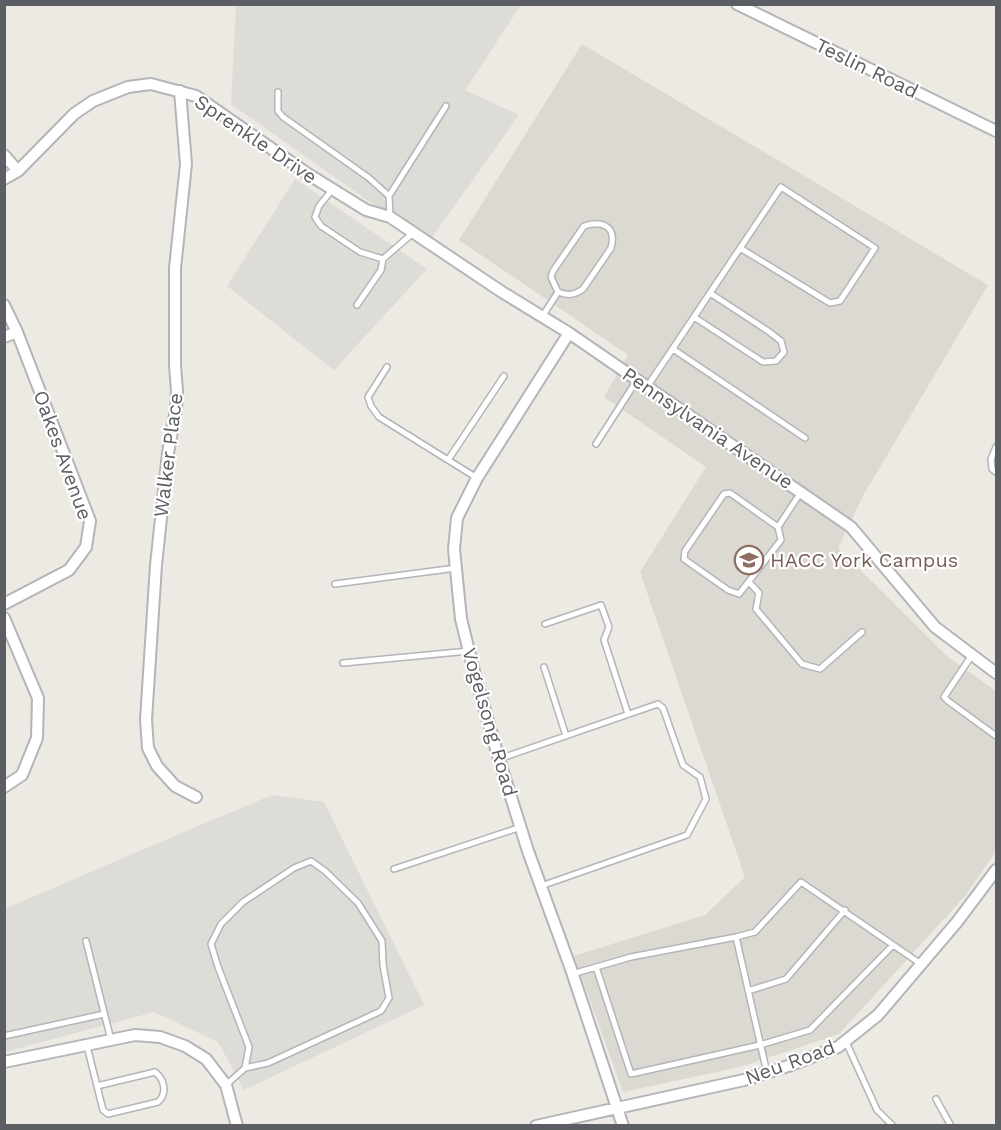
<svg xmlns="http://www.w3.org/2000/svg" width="1001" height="1130" font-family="'Work Sans',sans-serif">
	<rect width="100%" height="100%" fill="#eceae3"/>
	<!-- industrial -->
	<path fill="#dddcd7" d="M236,5H521L465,90L519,115L428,243L231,104Z
		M295,179L427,269L334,370L227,286Z
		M272,795L324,802L424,1005L244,1090L218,1042L154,1012L5,1052V909L125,857Z"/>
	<!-- education -->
	<path fill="#dbd9d1" d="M582,44L988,285L864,494L838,548L947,656L996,691V851L965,896L839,1034L740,1067L623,1092L574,956L705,915L745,877L640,572L706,467L604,397L628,355L459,240Z"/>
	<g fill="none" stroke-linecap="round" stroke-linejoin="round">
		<!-- service casing -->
		<g stroke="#b3b5b8" stroke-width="8">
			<path id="service" d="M278,92V111L283,117L369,178L389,196L390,217
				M332,190L319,206L315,217L321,226L360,252L383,259L413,233
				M389,196L446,106
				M357,305L381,270L383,259
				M542,317L558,292L551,277L553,271L584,226C602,220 617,226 611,248L583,289C575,295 568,296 558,292
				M694,317L763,362L776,361L784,352L781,341L768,331L710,293
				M673,349L805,438
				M387,367L368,397L371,406L379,417L477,478
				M647,387L781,187L875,248L840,301L830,303L740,248
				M596,444L637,380
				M996,447L991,459L992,469L996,472
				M448,460L504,376
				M778,527L730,493L724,494L685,551L684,559L728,590L739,594L781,540L778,527L801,492
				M749,582L759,593L756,609L802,664L820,669L862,632
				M335,584L456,568
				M545,624L601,605L609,627L604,640L628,714
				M972,655L944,697L948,701L996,736
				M343,663L469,651
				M544,667L566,736
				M499,759L658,704L663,708L683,765L700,777L706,799L687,835L541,886
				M394,869L521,827
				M736,937L755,932L801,882L921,964
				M86,941L111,1040
				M596,967L631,1074L760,1045L810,1030L893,945
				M572,974L631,957L736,937L767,1073
				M748,991L786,979L845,910
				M4,1036L104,1014
				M846,1042L877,1110L893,1126
				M87,1046L103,1110L108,1114L158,1102C168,1093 164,1079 155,1072L97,1086
				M226,1085L245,1068L268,1063L381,1011L389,998L383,965L382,941L358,903L325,871L311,861L294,868L243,902L221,924L211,944L218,967L249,1047L245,1068
				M936,1099L951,1126"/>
		</g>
		<!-- minor casing -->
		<g stroke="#b3b5b8" stroke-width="14">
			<path id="minor" d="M737,4L996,131
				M180,91L186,164L175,268V365L177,391L176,409L168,453L156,565L146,720L148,748L157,766L175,786L196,797
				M4,155L18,171
				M4,179L18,171L74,114L93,101L128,87L151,84L196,96L308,174L366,210L390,217L502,292L569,333L851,527L935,627L996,673
				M4,305L17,332L90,521L86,547L69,570L4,604
				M569,333L477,478L457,518L454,549L461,619L476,679L498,756L528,851L571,969L623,1126
				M4,337L17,332
				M4,618L38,698L37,738L22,775L4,787
				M4,1062L135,1035L160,1037L185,1046L206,1059L226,1085L237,1126
				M536,1126L744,1080L791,1065L838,1047L878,1015L957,922L996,870"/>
		</g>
		<!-- service -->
		<use href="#service" stroke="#fff" stroke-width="5"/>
		<!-- minor -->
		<use href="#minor" stroke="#fff" stroke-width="10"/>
	</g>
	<!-- icons -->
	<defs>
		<g id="university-ring" transform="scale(1.5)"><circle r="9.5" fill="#fff" stroke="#8d6e63" stroke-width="1.5"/><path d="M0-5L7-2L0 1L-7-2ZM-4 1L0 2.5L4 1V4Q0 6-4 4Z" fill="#8d6e63"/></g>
	</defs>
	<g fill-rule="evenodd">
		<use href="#university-ring" x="749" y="560"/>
	</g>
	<g text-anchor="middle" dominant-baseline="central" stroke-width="4.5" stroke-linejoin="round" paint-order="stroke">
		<!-- street labels -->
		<g font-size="20" fill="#5b5e62" stroke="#fff">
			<text transform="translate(867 68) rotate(26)">Teslin Road</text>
			<text transform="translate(256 139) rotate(34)">Sprenkle Drive</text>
			<text transform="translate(708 428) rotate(34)">Pennsylvania Avenue</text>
			<text transform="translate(63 455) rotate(70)">Oakes Avenue</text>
			<text transform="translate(168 455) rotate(-83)">Walker Place</text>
			<text transform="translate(490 722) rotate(74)">Vogelsong Road</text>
			<text transform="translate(790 1062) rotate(-20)">Neu Road</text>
		</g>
		<!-- education labels -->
		<g font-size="20" fill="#785e54" stroke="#fff" text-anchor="start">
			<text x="770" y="560">HACC York Campus</text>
		</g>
	</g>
	<!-- border -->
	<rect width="1001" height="1130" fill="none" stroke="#5b5e62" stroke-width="12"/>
</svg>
